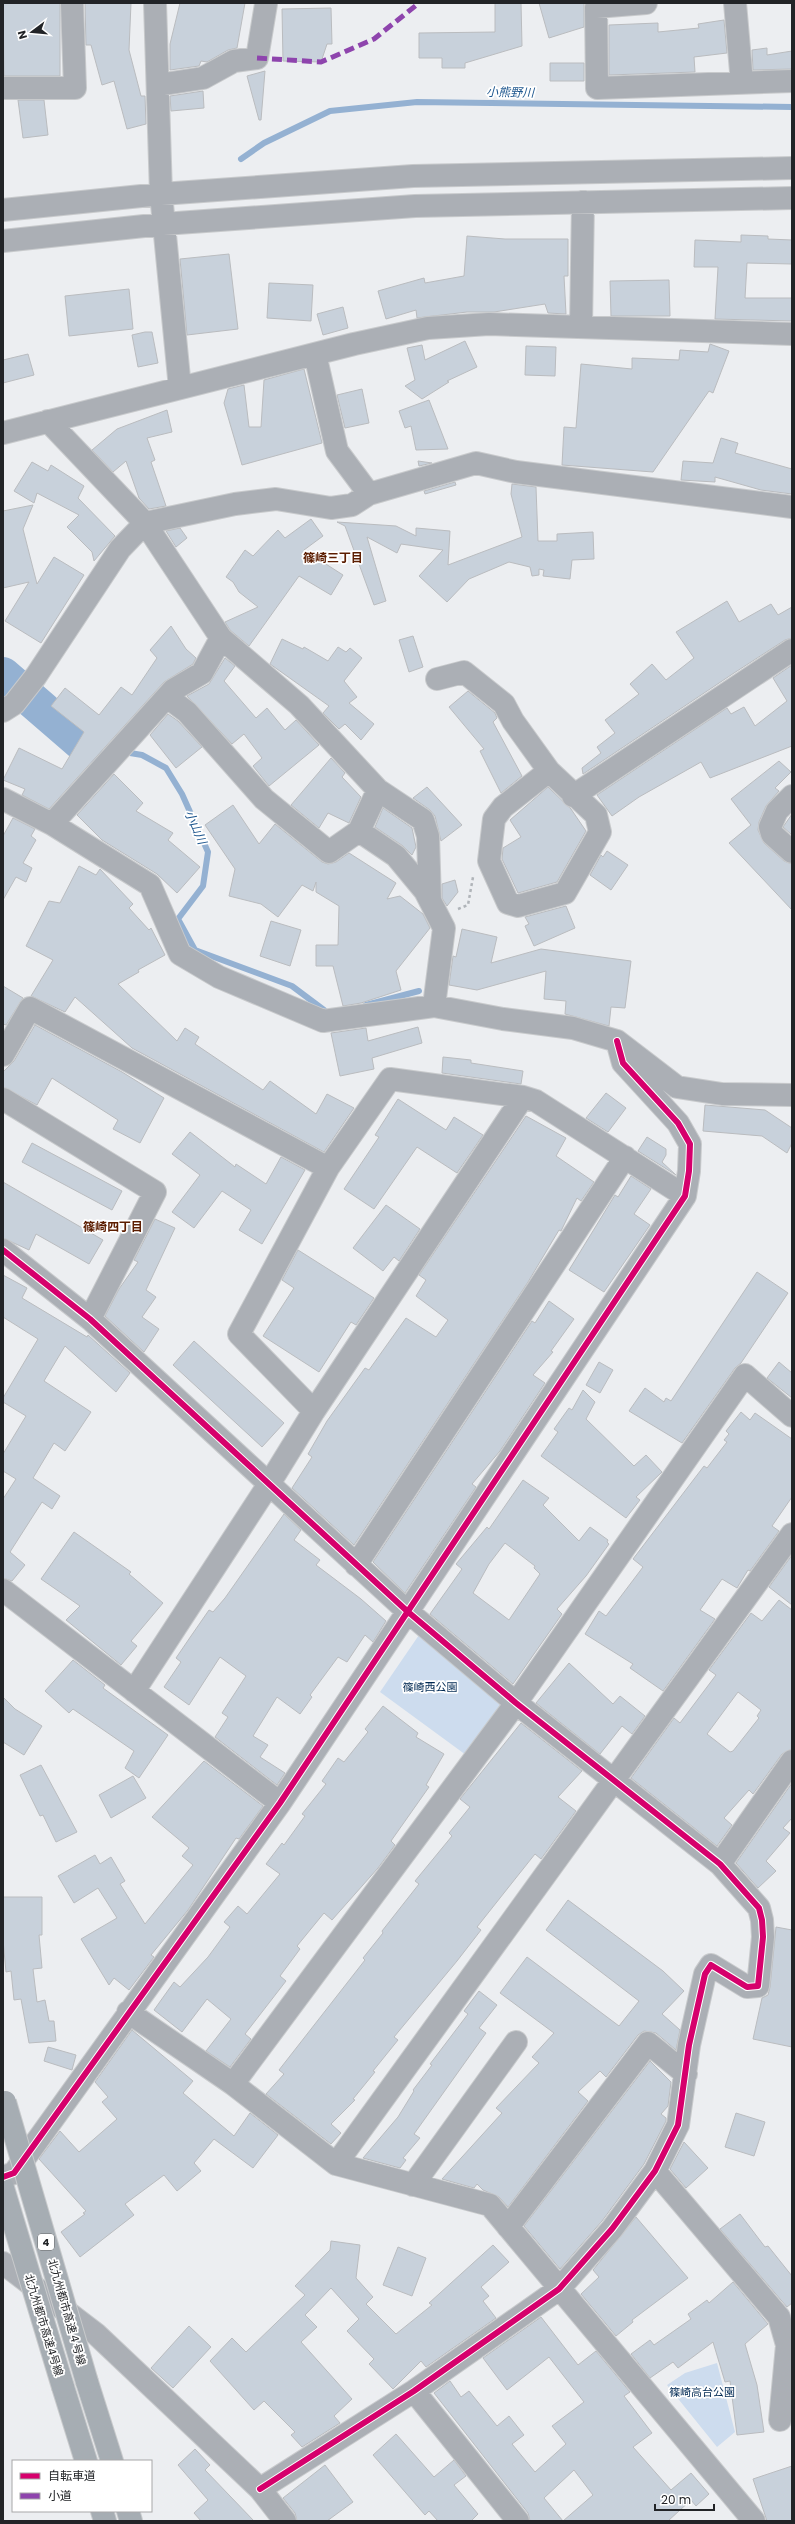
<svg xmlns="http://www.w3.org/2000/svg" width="795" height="2524" font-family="Poppins,'Noto Sans JP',sans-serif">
	<rect width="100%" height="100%" fill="#eceef1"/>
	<!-- green -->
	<path fill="#cddcee" d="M419,1635L503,1705L466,1755L380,1692Z
		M717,2363L735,2432L717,2447L667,2385L685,2373Z"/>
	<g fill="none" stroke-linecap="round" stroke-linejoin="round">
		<!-- stream -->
		<path stroke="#94b1d2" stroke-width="6" d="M241,159L264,143L330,111L417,102L792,107
			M124,752L142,755L166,768L182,794L208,852L203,886L178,919L195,950L292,986L324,1010
			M366,1005L419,991"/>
		<!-- river -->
		<path stroke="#94b1d2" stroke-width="36" d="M3,675L85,746"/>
	</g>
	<!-- building -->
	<path fill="#c8d1db" stroke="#babcbf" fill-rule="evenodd" d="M3,3H60V76H4Z
		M85,3H131L129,50L141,96H145L146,124L127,129L114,81L102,85L91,45H86Z
		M180,3H245L237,48L228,50L207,62L201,61L199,66L170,70V44Z
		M495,3H521L522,46L465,63V68H442V58H419V33L495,32Z
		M539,3H584V27L549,38Z
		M331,8L332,44H327L321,62L283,61L282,9Z
		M724,20L727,53L694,57L695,72L609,75V25L658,23V32L699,28L698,24Z
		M767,48V55L792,51V69L753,70L752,50Z
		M550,63H584V81H550Z
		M265,71L261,120H259L247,76Z
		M203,91L204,108L171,111L170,96Z
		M18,100H44L48,135L23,138Z
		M741,235L768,236V239L792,240V264L747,263L745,298H792V321L715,319L718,267H694L695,240L741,242Z
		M467,236L505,239H568V276H564L566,314L548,313L545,304L494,312H467L417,318L416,310L386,319L378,291L424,278L425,283L464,276Z
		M229,254L238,329L187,335L180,259Z
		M669,280L670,316H611L610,281Z
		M269,283L313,285L311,321L267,318Z
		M129,289L133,329L69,336L65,296Z
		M343,307L348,328L323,335L317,314Z
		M145,332H152L158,363L138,367L132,335Z
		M465,341L477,367L447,381L449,382L422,399L405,386L415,380L407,348L422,345L425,360Z
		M710,344L729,351L713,393L709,391L653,472L562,465L564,427L576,428L581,364L632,369V358L679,360L680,350L708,352Z
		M526,346L556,347L555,376L525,375Z
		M28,354L34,375L3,383V360Z
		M304,369L322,443L242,465L224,403L228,389L244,385L249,427H261L264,380Z
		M362,389L369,423L345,428L337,395Z
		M429,400L448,449L416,450L411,426L405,428L399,411Z
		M167,410L172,432L147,438L155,460L151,462L166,506L149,509L139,498L126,461L113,472L92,450L117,429Z
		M721,438L738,443L735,453L792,469V494L761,490L715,477V482L681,480L683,461L713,463Z
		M418,461L432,463L419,466Z
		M32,462L48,471L51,465L84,486L78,498L115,536L94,561L92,552L67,527L79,515L37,493L34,503L14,491Z
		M455,482L456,485L425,494L424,491Z
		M512,484L536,487L538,541H557V534L593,532L594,559L572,560L570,579L543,576L544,570L539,569V575L532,576L530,567L509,562L469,579L447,602L419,576L443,550L401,544L397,553L367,537L386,601L374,605L345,526L337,522L396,526L416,536V528L450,531L448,565L522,537L511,494Z
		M33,505L23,529L37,584L54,557L84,575L41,643L5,621L29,582L3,588V511Z
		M311,519L323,536L304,550L343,575L331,595L299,576L249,646L230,630L225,622L258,607L239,592L233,582L226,577L245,550L253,556L278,530L285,538Z
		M180,528L187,538L176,547L166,531Z
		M727,601L739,622L771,604L778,615L792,607V638L785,640L734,673L583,774L582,768L601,753L597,747L615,733L605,720L639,694L630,684L652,664L666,680L694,658L676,632Z
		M171,626L186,649L196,658L193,664L164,682L49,809L22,795L25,789L3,780L19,748L62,769L84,732L51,706L65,688L99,715L121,687L132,695L157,658L150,650Z
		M413,636L423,667L409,672L399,640Z
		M282,639L303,649L304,647L328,661L338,647L346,652L350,648L362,658L344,681L357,697L349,703L374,724L361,740L345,724L339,729L323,713L329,706L270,664Z
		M225,658L235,666L224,681L256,718L267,708L285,730L296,720L319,745L269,786L253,766L262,758L244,734L232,744L187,696L209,684Z
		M792,665V746L710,778L701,762L639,797L612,816L597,795L727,708L731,714L744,707L755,726L787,701L773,678Z
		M468,691L495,713L497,718L493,722L522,776L501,793L480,751L484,749L449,707Z
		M168,714L178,721L202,747L176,768L150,735Z
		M331,758L345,773L342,777L361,797L349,823L328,813L319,828L291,805Z
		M779,761L791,772L775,788L779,791L766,806L759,822L758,830L764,843L784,861L792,864V910L729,843L751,825L731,799Z
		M114,774L143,803L136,811L173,833L168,840L200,867L177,893L157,874L102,840L77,815Z
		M427,787L462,825L441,841L435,816L430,810L413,798Z
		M548,787L571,809L586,831L557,882L518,893L502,859L503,848L521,837L510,820Z
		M233,805L259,844L275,824L322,862L328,864L336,862L349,853L396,883L387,899L400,896L423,914L430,928L396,971L401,990L361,1003L343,1006L333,966H316V945H338L339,906L316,892V882L313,891L302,885L278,917L261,904L229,896L235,869L205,825Z
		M383,808L412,828L416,847L412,855L403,846L375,827Z
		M792,814V835L783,827Z
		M13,818L35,829L31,836L36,840L23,863L32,868L26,882L16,877L3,900V836Z
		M607,851L628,865L611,890L590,875L601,855L603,857Z
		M79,866L96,875L100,869L133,904L129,908L149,930L151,928L165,955L138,970L139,972L118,984L177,1041L185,1028L199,1037L195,1044L263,1090L270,1081L316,1114L327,1094L354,1108L324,1152L132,1048L75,997L65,1012L31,996L53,960L26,946L49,901L60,903Z
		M455,880L458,892L447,906L442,898V884Z
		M566,906L575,928L534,946L525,926L529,924L525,917Z
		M271,921L301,930L290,966L260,956Z
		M462,929L497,937L491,963L541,949L631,961L625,1008L611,1007L609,1026L565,1014L566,1001L544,999L546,971L477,990L449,985L453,956L456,957Z
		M3,986L23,998L6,1025L3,1024Z
		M35,1025L122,1072L164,1098L140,1143L113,1129L118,1120L52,1078L37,1105L3,1087V1072L14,1061Z
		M418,1027L422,1043L372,1058L374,1069L340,1076L331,1033L366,1028L368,1041Z
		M443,1057L471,1060V1063L523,1071L521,1084L442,1073Z
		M606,1093L626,1108L608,1132L586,1118Z
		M398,1099L446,1130L454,1117L483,1135L457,1173L417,1147L374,1209L344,1189L379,1137L375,1135Z
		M705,1105L765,1110L792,1128V1143L787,1153L762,1136L703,1131Z
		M526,1116L566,1138L556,1156L594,1182L581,1201L577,1198L561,1231L559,1230L528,1282L354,1545L292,1488L312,1457L308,1454L327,1421L365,1368L369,1370L406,1318L436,1337L448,1320L416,1296L426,1280L419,1275Z
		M190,1132L235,1167L236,1164L266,1184L281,1157L305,1170L262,1244L239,1230L251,1210L222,1191L194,1228L172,1212L200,1175L172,1154Z
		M647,1137L666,1149V1155L662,1162L676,1175L638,1151Z
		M32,1143L122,1191L112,1210L22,1162Z
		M631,1176L651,1189L634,1214L650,1225L604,1292L569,1270L615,1195L618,1197Z
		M3,1182L103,1240L89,1264L36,1234L29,1250L3,1238Z
		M386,1205L420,1229L399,1261L394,1257L383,1271L353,1248Z
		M155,1219L175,1228L146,1290L156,1297L142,1317L159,1329L144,1352L105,1316L119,1289L138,1262L134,1260Z
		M298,1250L374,1298L356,1325L351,1322L319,1372L263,1336L294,1288L282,1280Z
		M757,1272L788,1293L741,1363L735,1368L682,1443L629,1411L645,1388L664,1402L666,1398L671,1401Z
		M3,1275L27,1288L22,1298L87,1337L88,1335L130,1373L116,1392L65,1346L44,1381L91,1412L65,1451L54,1443L33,1478L60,1496L52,1509L42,1502L10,1552L25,1565L12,1581L3,1578V1499L16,1479L3,1471V1454L26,1416L3,1402V1398L38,1339L3,1317Z
		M549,1301L574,1319L551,1351L553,1352L533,1375L545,1383L500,1451L472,1484L476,1487L405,1593L373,1562L532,1321L535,1323Z
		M194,1341L284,1423L262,1447L173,1365Z
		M599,1362L613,1370L600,1393L586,1385Z
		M779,1362L792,1373V1398L767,1378Z
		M583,1390L595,1402L586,1419L634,1466L646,1455L662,1472L636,1497L640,1500L626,1518L541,1456L558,1432L554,1429L569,1408L572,1410Z
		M741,1412L750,1420L755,1413L792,1439V1497L772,1526L779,1531L750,1571L748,1570L737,1588L722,1579L700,1610L715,1619L663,1691L630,1668L633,1664L585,1634L599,1611L606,1616L643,1567L633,1559L704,1466L707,1468L727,1442L724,1440L729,1434L726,1431Z
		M523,1480L549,1498L543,1505L579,1541L590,1527L608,1540L607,1542L609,1544L586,1576L557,1609L562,1614L513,1684L430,1614L462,1569L456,1564L487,1527L489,1529ZM505,1543L535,1566L534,1568L540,1574L509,1620L473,1593L489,1564Z
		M284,1514L301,1530L294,1540L320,1560L316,1565L361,1599L386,1621L373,1642L365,1635L347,1662L338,1657L310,1695L312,1697L300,1714L277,1697L253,1736L268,1745L260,1757L285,1773L277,1785L215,1737L228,1717L222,1713L246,1676L220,1657L189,1705L164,1687L181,1662L176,1658L191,1636L209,1610L213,1612L225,1598Z
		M74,1532L131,1572L129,1574L163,1603L131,1641L137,1646L121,1665L66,1620L80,1606L41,1579Z
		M792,1555V1605L769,1587Z
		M779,1600L792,1610V1749L782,1754L753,1794L749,1790L724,1818L732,1825L717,1846L631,1778L674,1718L680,1723L716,1675L709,1670L751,1613L762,1621ZM738,1692L761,1710L757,1716L759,1718L733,1751L730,1752L707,1734Z
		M73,1660L105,1685L103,1688L168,1735L139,1778L125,1768L134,1751L73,1709L69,1713L45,1691Z
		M569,1663L613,1704L620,1696L645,1716L632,1734L622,1726L600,1754L536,1703Z
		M3,1697L15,1709L42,1726L24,1755L3,1742Z
		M383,1706L418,1733L416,1737L444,1754L426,1785L429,1787L391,1841L395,1845L378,1868L332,1920L324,1913L297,1946L300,1949L280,1976L286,1981L245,2034L251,2039L230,2067L206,2051L231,2019L207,1999L182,2032L154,2010L174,1982L180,1987L208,1957L230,1927L224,1922L238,1906L247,1914L280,1874L266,1864L282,1843L284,1845L305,1816L302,1814L326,1784L322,1781L338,1758L344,1762L368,1732L365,1729Z
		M521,1723L582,1771L558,1797L576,1811L541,1859L535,1854L500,1898L477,1927L481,1930L457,1961L394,2037L398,2040L373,2071L375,2072L353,2099L355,2100L331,2124L341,2133L331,2144L266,2094L284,2074L279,2070L365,1960L363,1958L383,1933L382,1931L419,1884L415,1881L452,1836L449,1833L470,1807L460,1799Z
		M204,1761L263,1806L239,1839L236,1838L188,1910L151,1955L154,1957L129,1990L114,1978L109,1985L81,1939L117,1918L98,1888L74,1903L58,1876L95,1855L100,1864L111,1857L125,1881L120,1884L145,1924L193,1865L182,1856L189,1848L152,1817Z
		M41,1765L77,1832L56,1842L43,1815L40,1816L20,1775Z
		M133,1776L146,1798L111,1818L99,1795Z
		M792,1783V1818L783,1828L790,1833L766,1861L776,1871L758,1888L736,1863Z
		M3,1897H42V1935H39L42,1968L33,1969L37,2002L45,2000L49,2021H54L56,2041L29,2043L21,1999L14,2000L11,1971L6,1972L3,1940Z
		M568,1900L663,1971L684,1991L662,2014L680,2030L676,2050L656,2033L644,2031L638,2035L606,2077L600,2071L578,2092L588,2101L508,2207L499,2197L483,2190L477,2184L474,2188L442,2179L502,2113L496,2108L539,2063L532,2057L554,2033L500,1993L527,1957L619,2026L639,2001L546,1930Z
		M776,1927L792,1930V2047L753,2039L762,1998L768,1995L770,1987Z
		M479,1991L497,2005L479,2028L486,2033L414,2134L420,2138L403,2158L406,2160L400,2168L363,2158L398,2117L414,2091L413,2090L432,2065L430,2064L468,2014L464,2011Z
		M132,2030L193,2081L183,2093L234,2136L250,2113L278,2135L253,2168L214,2139L194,2163L201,2171L177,2191L164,2175L125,2204L134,2215L80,2257L61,2232L85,2214L83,2213L86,2211L39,2159L60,2131L79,2152L117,2119L102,2102L108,2097L95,2082Z
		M48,2047L76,2055L72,2070L44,2061Z
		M650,2061L671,2082L668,2106L661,2114L666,2118V2121L644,2164L602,2221L560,2269L524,2226Z
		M736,2113L765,2122L754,2156L725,2147Z
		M684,2142L708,2168L686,2188L670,2169Z
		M740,2214L765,2247L768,2246L792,2276V2303L787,2307L720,2229Z
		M636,2217L688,2278L632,2320L633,2322L616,2336L581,2294L599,2277L593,2270Z
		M331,2241L360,2245L356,2278L373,2297L366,2304L396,2334L432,2305L429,2303L493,2245L509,2262L481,2287L489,2296L483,2301L496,2318L426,2367L421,2361L393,2389L369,2364L374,2359L347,2331L359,2319L331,2288L305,2315L317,2327L301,2342L352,2399L334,2416L340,2423L302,2447L291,2435L295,2432L264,2401L254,2410L210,2361L232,2338L246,2352L305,2295L295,2286L330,2250Z
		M398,2247L426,2258L412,2296L383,2285Z
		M733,2282L768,2324L745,2344L757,2385L764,2432L737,2435L730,2381L725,2382L713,2342L678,2368L673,2362L650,2378L631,2354L650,2340L654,2345L691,2319L688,2314L707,2300L709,2303Z
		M541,2317L578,2365L596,2351L630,2392L624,2396L652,2433L633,2447L671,2490L691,2473L709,2494L696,2506L691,2500L668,2521H563L593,2495L574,2470L544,2498L563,2521H530L528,2513L434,2393L450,2381L461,2397L469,2391L497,2426L509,2416L524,2435L512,2444L535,2472L566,2444L552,2426L584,2402L549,2357L507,2390L483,2358Z
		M189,2326L211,2347L173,2388L151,2368Z
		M396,2434L434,2477L454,2460L466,2476L454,2485L478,2514L471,2521H438L429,2511L425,2515L373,2455Z
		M195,2449L210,2465L205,2470L254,2521H201L194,2513L208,2500L178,2465Z
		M325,2465L353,2502L327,2521H297L295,2513L283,2498Z
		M792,2466V2521H767L753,2479Z"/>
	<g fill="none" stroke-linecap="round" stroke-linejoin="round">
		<!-- minor casing -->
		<g stroke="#c8cacc" stroke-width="24">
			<path id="minor" d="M155,3L161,194L180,388
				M646,3L596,7L597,88L792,81
				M735,3L742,83
				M158,85L203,78L234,61L257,58L266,4
				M3,88H75L72,3
				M3,210L161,194L413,176L792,168
				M3,241L163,224L415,206L792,198
				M581,327L583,202
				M48,421L145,523L221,638L299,705L378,790L423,820L428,836L430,901
				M3,433L354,344L428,328L489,324L792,334
				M369,494L476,463L516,472L792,507
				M437,679L464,672L504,704L513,721L549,771L596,815L600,832L565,893L518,906L508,903L489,861L494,819L503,807L549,771
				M167,697L187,712L264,799L329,852L359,831L378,790
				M3,711L14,704L36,676L120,549L145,523L235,504L276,499L331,508L352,505L369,494L337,451L315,354
				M573,796L792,650
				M792,796L777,811L770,827L772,834L792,852
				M3,799L52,824L150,885L180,954L219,977L323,1021L434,1006L503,1019L573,1028L617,1041L677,1087L722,1094L792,1095
				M52,824L173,690L202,673L221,638
				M359,831L396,856L425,891L444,928L434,1006
				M3,1055L30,1008L328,1168
				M3,1099L155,1192L90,1319
				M3,1250L90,1319L407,1611L516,1703L720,1864L759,1908L762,1920L763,1937L758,1986L747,1987L711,1965L705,1974L689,2045L678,2125L655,2171L612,2229L559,2289L414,2391L260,2489
				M314,1411L239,1334L328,1168L390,1079L523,1097L536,1101L685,1196
				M356,1565L625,1157
				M3,1590L280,1803
				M134,1691L269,1484L314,1411L523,1097
				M720,1864L792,1761
				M128,2012L233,2084L336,2164L490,2205L754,2521
				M233,2084L516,1703L745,1375L792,1416
				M336,2164L792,1534
				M655,2171L779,2317L787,2345L780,2420
				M3,2177L14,2173L280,1803L685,1196L689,1171L690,1144L678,1123L623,1063L617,1041
				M413,2185L516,2042
				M508,2227L648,2043L686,2074
				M3,2263L96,2334L260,2489L285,2521
				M414,2391L518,2521"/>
		</g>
		<!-- highway casing -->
		<g stroke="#c8cacc" stroke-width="24">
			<path id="highway" d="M87,2382L112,2461
				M63,2387L86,2461
				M102,2511L105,2521
				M128,2511L131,2521"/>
		</g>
		<!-- path -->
		<path stroke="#b0b4b9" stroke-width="2.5" stroke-dasharray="3 3" stroke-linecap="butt" d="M458,909L468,905L473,877"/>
		<!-- minor -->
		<use href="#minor" stroke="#abafb5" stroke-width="22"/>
		<!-- highway -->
		<use href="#highway" stroke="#a6adb3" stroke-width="22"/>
		<!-- highway-bridge casing -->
		<g stroke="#c8cacc" stroke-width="24" stroke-linecap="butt">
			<path id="highway-bridge" d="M5,2102L87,2382
				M3,2188L63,2387"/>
		</g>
		<!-- highway-bridge -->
		<use href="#highway-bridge" stroke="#a6adb3" stroke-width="22"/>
		<!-- quiet -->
		<path stroke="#8e44ad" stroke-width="5" stroke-dasharray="10 5" stroke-linecap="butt" d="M257,58L321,62L374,39L419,3"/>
		<!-- cycleway casing -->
		<g stroke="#fff" stroke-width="8">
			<path id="cycleway" d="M3,1250L90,1319L407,1611L516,1703L720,1864L759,1908L762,1920L763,1937L758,1986L747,1987L711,1965L705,1974L689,2045L678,2125L655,2171L612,2229L559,2289L414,2391L260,2489
				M3,2177L14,2173L280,1803L685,1196L689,1171L690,1144L678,1123L623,1063L617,1041"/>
		</g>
		<!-- cycleway -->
		<use href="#cycleway" stroke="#d6006c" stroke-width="6"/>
	</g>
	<g text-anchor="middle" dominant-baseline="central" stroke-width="3.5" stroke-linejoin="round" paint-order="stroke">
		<!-- shield labels -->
		<rect fill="#fff" stroke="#646668" stroke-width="1" x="38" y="2234" width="16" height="16" rx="3"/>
		<g font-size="10" font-weight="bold" fill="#222427">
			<text x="46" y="2242">4</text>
		</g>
		<!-- park labels -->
		<g font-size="11" fill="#002953" stroke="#fff">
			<text x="430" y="1687">篠崎西公園</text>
			<text x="702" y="2392">篠崎高台公園</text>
		</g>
		<!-- street labels -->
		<g font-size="11" fill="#222427" stroke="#fff">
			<text transform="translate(67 2312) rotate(74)">北九州都市高速４号線</text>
			<text transform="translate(44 2325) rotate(73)">北九州都市高速4号線</text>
		</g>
		<!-- water labels -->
		<g font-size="12" font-style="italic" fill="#1d568e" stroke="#fff">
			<text transform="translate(510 92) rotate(1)">小熊野川</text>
			<text transform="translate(196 827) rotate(66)">小山川</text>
		</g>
		<!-- neighbourhood labels -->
		<g font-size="12" font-weight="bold" fill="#5c1d00" stroke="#fff">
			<text x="333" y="557">篠崎三丁目</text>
			<text x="113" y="1226">篠崎四丁目</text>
		</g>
	</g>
	<!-- border -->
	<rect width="795" height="2524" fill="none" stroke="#222427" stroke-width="8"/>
	<!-- legend -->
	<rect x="12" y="2460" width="140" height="52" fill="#ffffff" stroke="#a7a7a9"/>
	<rect x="20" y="2473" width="20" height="6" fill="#d6006c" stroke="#a7a7a9"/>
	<text x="48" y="2480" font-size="12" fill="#222427">自転車道</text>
	<rect x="20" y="2493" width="20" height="6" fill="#8e44ad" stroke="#a7a7a9"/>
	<text x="48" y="2500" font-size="12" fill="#222427">小道</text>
	<!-- north arrow -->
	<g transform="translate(32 32) rotate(254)" stroke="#ffffff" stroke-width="3" paint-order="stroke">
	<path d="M0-3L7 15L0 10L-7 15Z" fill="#222427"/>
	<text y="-6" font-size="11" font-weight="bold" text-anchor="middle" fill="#222427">N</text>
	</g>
	<!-- scale -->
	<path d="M655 2504v6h59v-6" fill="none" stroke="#222427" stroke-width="2"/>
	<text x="661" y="2504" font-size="12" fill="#222427" stroke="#ffffff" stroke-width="3" paint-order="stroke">20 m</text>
</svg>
